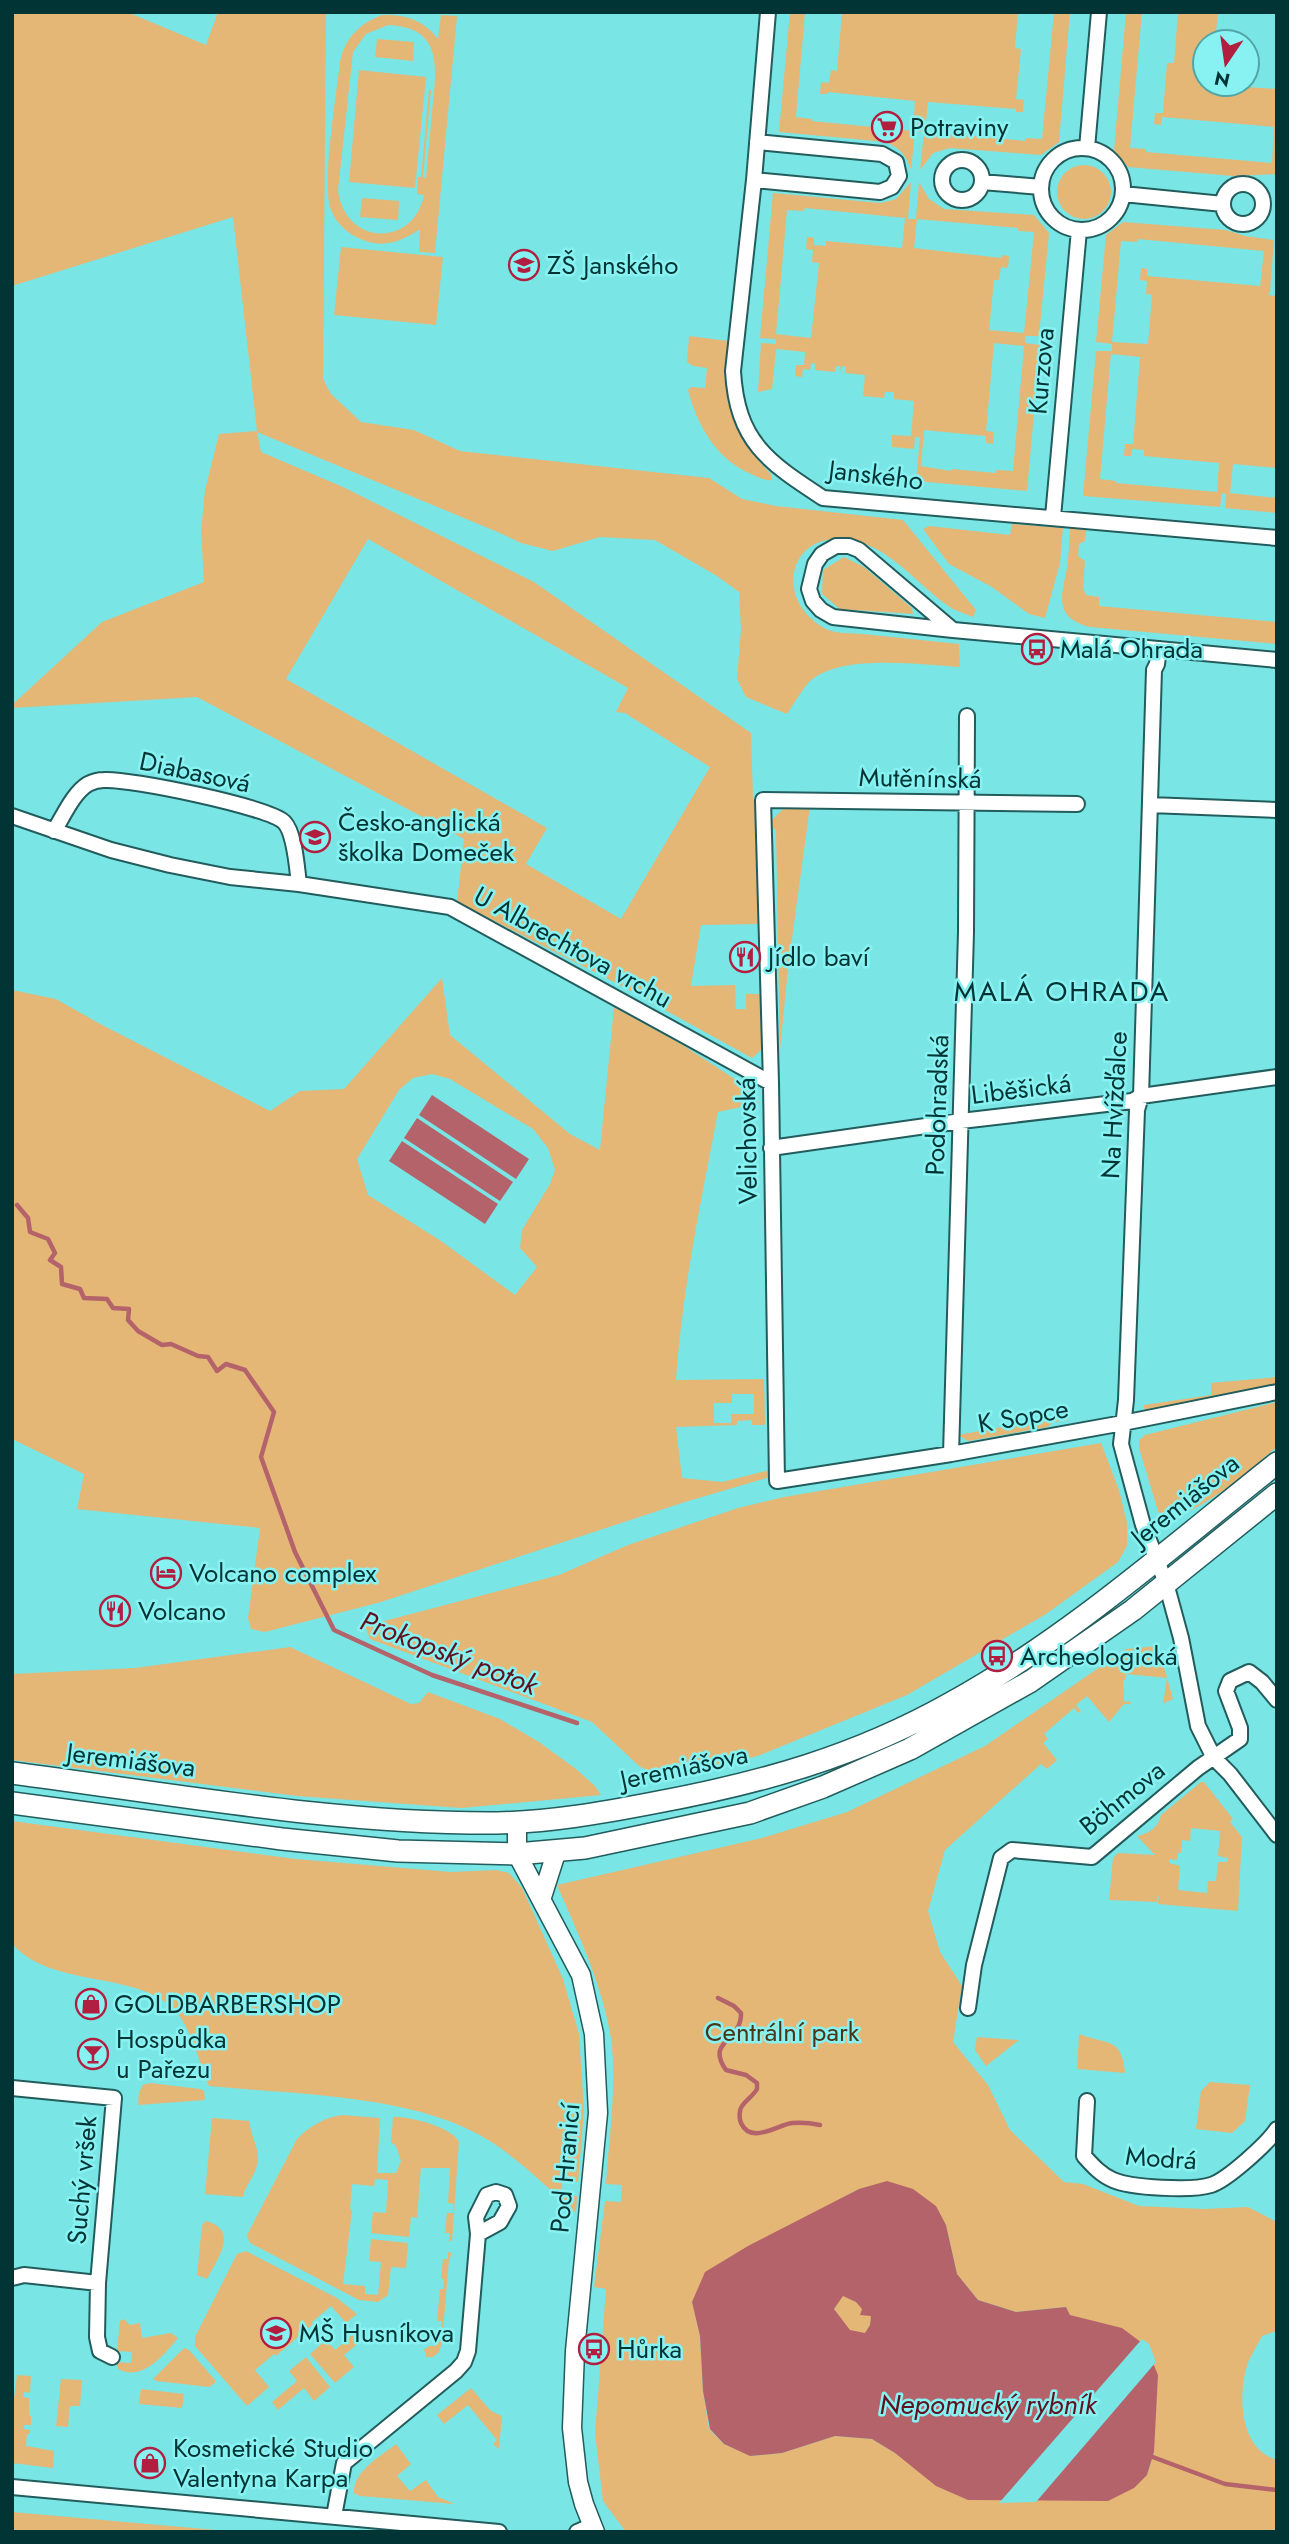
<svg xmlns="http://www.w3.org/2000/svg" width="1289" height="2544" font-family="Jost,sans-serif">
	<rect width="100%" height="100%" fill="#7ae5e5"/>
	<!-- green -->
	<path fill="#e4b777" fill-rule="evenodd" d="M12,12H127L206,45L218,12H326L323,379L331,394L361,422L414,430L460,451L709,478L742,499L776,506L903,520L976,610L973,617C966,614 959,612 953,609C921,589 895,551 856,541C790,525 770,599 826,629C836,634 852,633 863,634C895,637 927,641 959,644L960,667C921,665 840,653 809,682C801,691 794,704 787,714L746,697L737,679L741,629L739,592L717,576L655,540L600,537L553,551L521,543L500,533L257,432L261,452L343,487L534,582L751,733L753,798L757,808L759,924L701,925L691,986L735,985L736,1009H746V994H761L762,1049L752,1058L616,983L457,902L464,839L197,697L12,708V705L102,622L204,582L201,531L205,490L219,434L257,431L233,217L12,286ZM368,539L628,688L616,712L625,713L710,767L621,919L526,864L547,828L286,679Z
		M790,12H805L796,117L812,119V121L913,131L915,101L828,92L827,94H820L821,82L829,83L831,70L837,71L842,12H1018L1015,48L1021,49L1016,99L1024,100L1023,112H1016V109L928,102L925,131L1025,141L1026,138L1042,139L1054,12H1070L1059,142L1041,155L950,148L933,153L920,170L924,132L915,131L911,170C906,155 901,149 886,142L779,132Z
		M1126,12H1142L1130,148L1146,149V152L1272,163L1274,127L1162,117L1161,125L1154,124L1155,113H1163L1167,63H1174L1178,12H1218L1215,42H1205V84L1277,89V174L1233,176L1128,167L1114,150Z
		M382,15C405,14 424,20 438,39L441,15L457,16L435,253L419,252L420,229C404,240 386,248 366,241C350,236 337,225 331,210C321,185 337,92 340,61C346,37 359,24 382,15ZM388,25C445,27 436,71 432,112C430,134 428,156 426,178L423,177L431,90H429L421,177H418L417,194L424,195C413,249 344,245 338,190L353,52L366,34Z
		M377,39L414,42L413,61L375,57Z
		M359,70L426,77L415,188L349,182Z
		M1057 192a27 27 0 1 1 54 0a27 27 0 1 1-54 0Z
		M911,182L908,219H916L919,182L929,199L944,209L1034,215L1049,233L1039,336H1025V343L1040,345L1027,491L916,481L920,437H915L914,449L892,447V435L911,436L914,401L894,399V392H890V398L889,392H885L884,398L863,396L865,375L845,373L846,367L842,366L841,372L840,366H836L835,372L815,370V364L811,363L810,370L803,369L802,377L795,376L796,365H804L805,352L776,349L772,389L758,392L761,343L776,344V339L760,338L773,193L881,203L896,199ZM805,208L905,218L902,248L826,241V246L814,245V238L807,237L806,249L813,250L812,262L819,263L811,338L776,334L787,210L804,211ZM917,219L1018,228V231L1034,232L1024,333L989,330L994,280H999L1001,267L1008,268L1009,256L1002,255L1001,258L914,248ZM994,343L1024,346L1013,471L996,470V473L952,469L951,471L921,466L924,430L986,436V443L993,444L994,432L986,431Z
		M362,198L399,201L398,220L360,217Z
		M1123,222L1226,230L1245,236L1274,240L1270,292L1268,295L1277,296V468L1233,464L1230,493L1277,498V513L1225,508L1226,494L1222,493L1220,507L1083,496L1096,351H1112V344L1096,342L1106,235ZM1138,239L1264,251L1260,286L1147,276V269L1141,268L1140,280L1147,281L1146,294L1152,295L1148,344L1112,342L1121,241L1137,242ZM1111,354L1140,357L1133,444H1125L1124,456H1131L1132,449L1144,450V456L1219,463L1217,492L1116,483V481L1100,479Z
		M341,247L443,257L436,325L334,315Z
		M689,336L729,341C722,392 733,437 771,474L772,480C764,481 758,477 751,474C716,459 697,425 688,390L691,387L705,388L707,368L693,366L687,362Z
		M1012,524L1063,528L1060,563L1045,618L1029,614L992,587L949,564L923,529L929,526L1010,535Z
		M1070,528L1086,530L1085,541L1079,544L1078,556L1085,561L1083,587L1086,595L1099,597V606L1277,622V644L1090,627C1054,617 1061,598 1067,568C1069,555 1069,542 1070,528Z
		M844,557L864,567L912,608L913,614L840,609L822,594L823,570Z
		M810,806L788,968L780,1050L776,829L772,828V820L785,807Z
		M442,978L450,1035L570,1134L600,1150L614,1007L681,1044L747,1087L759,1103L718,1112C701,1201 682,1290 676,1380L764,1379L765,1425H752V1420L737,1421V1425L676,1427L682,1478L722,1482L770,1470V1477L685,1502L381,1602L265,1632L251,1629L248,1618L260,1528L77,1509L84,1474L12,1439V990L56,999L102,1025L270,1111L300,1091L344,1089ZM432,1074L450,1079L533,1129L548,1148L555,1170L550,1184L522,1230L520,1248L537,1267L515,1295L441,1241L368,1195L357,1159L399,1090L413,1078ZM732,1394H754V1414H731V1423H714V1403H732Z
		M1277,1377V1388L1148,1412L1144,1408V1405L1211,1395V1383Z
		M1277,1402V1447C1252,1467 1194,1522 1162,1516L1158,1511L1139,1448V1440L1145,1435Z
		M1068,1415V1420L1053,1422L1048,1427L968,1441L958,1435Z
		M1101,1443L1119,1490L1127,1523V1546L1118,1562L1046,1614L907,1695L758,1756L661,1777L639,1766L592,1722L370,1639L365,1626L559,1575L628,1545L738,1508L784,1497Z
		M1158,1646L1173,1699L1163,1704L1167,1678L1126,1674L1125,1680H1123L1124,1701L1131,1702L1130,1704H1124L1109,1722L1087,1696L1076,1705L1081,1711L1078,1713L1074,1708L1044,1734L1048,1739L1043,1743L1057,1760L1047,1769L1041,1764L945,1850L928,1911L940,1952L962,1986L953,2042L988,2085L1010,2130L1064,2182L1083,2184L1139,2206L1204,2209L1248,2207L1277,2222V2331L1262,2336C1258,2344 1253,2352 1249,2360C1237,2391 1238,2449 1277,2460V2532H626L603,2501L595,2433L606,2289L594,2287L605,2201L621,2202L622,2185L606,2184C609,2136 618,2079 610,2032C600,1980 578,1933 557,1885L762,1838L847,1812L985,1746L1126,1649ZM859,2189L946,2225L957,2274L978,2300L1016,2312L1066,2307L1069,2315L1135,2339L1146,2346L1154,2452L1147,2475L895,2453L872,2439L835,2436L782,2453L751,2456L724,2444L709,2429L703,2391L700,2336L692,2301L820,2210Z
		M290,1647L411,1704L419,1703L428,1692L500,1719L539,1742L576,1769L595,1786L601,1795L461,1808L297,1796L12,1760V1674L135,1668Z
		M1201,1782H1204L1233,1819L1230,1822L1242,1837L1238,1911L1158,1904L1159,1894L1157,1902L1109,1900L1113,1858L1118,1853L1155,1855L1137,1836C1148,1834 1159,1827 1161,1815ZM1191,1828L1220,1831L1218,1856L1228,1858L1227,1862H1218L1216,1881H1208L1207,1893L1178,1890L1180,1866L1169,1863V1859L1177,1860L1178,1853H1181L1182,1840L1190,1841Z
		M12,1821L296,1859L451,1872L496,1870L509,1873L522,1888L563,1979L579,2034L584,2110L578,2182L562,2181L561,2195L577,2196L576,2213C548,2188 521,2161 490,2141C415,2094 296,2095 209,2086C201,2067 192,2033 180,2017C148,1968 50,1991 12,1943Z
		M1079,2034C1106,2045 1122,2036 1125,2073L1077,2069Z
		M977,2037L1019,2040L986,2066L975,2050Z
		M1210,2082L1250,2085L1245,2121L1232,2133L1196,2129L1201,2091Z
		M150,2083L200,2089L204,2091L205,2100L138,2105L139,2092L143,2085Z
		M343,2115L380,2118L377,2173H396L401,2161L396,2146L391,2142L393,2117C410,2116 452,2127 459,2142L452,2241H449L450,2233H445L447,2213H453L454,2204L448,2203L450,2168H421L417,2218L411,2217L409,2237L371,2233L373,2212L386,2213L388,2180L375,2179L374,2186L352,2184L350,2209L352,2210L343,2284L365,2286V2294L378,2295L381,2262L369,2261L371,2239L408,2243L406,2268L391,2267L388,2295L378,2302L359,2300L250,2243L247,2235L297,2139C310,2126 325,2117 343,2115Z
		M212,2118L250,2121C249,2134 259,2146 258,2160C256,2176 245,2185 243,2197L205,2194Z
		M206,2221C240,2230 217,2259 207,2279L197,2275L202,2225Z
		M246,2251L337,2298L357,2314L346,2323L331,2306L312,2322L313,2324L276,2356L274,2354L255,2370L269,2387L247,2406L195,2346V2337L237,2254Z
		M448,2252L452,2253L449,2260L442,2343L439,2352L433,2357H425L426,2355L424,2350L429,2346H435L436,2334L441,2331L442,2321H437L440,2289H443L444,2279H441L443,2259H448Z
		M843,2295L856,2302L871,2316L870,2325L865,2334L849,2330L834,2309Z
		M124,2319L130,2325L140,2323L142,2338L171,2333L178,2338C164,2355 142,2382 118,2369L116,2362L131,2363L132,2352L117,2351L120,2321Z
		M360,2328L366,2337L344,2355L354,2367L335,2383L310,2354L326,2340L335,2350Z
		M184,2348L189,2350L215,2380V2383L209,2387L156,2381L153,2379Z
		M306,2357L330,2387L314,2401L304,2388L278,2410L272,2402L297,2381L289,2371Z
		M17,2375L31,2376L30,2393L24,2392L23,2397L29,2398V2415L31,2416V2425H24V2429L30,2430V2434H27L26,2446L54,2451L53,2468L12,2463V2413Z
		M61,2379L82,2380L80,2406H70L68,2427L56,2426Z
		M471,2388L491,2411L502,2416L499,2449L493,2444L497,2440L468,2405L444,2424L437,2415Z
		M141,2389L184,2394L182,2408L139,2404Z
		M396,2444L411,2464L397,2476L410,2491L426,2480L438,2497L455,2504L360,2496L354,2493C353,2471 380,2457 396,2444Z
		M12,2512L239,2532H12Z"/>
	<!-- water -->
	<path fill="#b4636a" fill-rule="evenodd" d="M432,1095L529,1159L516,1179L419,1115Z
		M417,1118L513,1182L500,1201L404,1138Z
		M402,1141L498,1204L485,1224L389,1161Z
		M887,2181L913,2189L936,2206L946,2225L957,2274L978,2300L1016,2312L1066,2307L1070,2315L1122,2328L1146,2346L1158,2375L1154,2452L1147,2475L1134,2488L1108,2501L968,2500L936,2486L895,2453L872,2439L835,2436L782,2453L750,2456L724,2444L710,2429L703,2391L700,2336L692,2302L705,2272L748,2246L859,2189ZM843,2296L856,2302L862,2309L860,2315L871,2316L870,2325L865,2333L850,2330L834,2309Z"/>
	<!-- pier -->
	<path fill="#7ae5e5" d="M1142,2339L1149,2344L1156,2362L1036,2502L999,2503Z"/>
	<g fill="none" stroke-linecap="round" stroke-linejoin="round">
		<!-- stream -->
		<path stroke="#b4636a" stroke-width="4.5" d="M17,1205L28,1218L30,1232L48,1239L55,1253L50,1260L61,1267L62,1284L80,1289L84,1298L107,1299L113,1308L129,1309L128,1320L138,1331L162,1345L171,1344L198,1356L208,1357L217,1371L226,1364L245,1370L274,1412L261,1457L295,1552L334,1630L432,1675L577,1723
			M718,1998L734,2006L741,2013C742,2042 705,2040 726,2070L746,2075L757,2083V2089C753,2096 746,2100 742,2106C739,2110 739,2118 741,2123C751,2145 777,2125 792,2123C802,2122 811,2123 820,2125
			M1150,2456L1225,2484L1277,2490"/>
		<!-- minor casing -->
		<g stroke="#225c5c" stroke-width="18">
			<path id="minor" d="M768,12L754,180L733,371C737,442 768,462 823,498L1277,538
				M1041 189a41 41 0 1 1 82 0a41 41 0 1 1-82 0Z
				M1087,148L1099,12
				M942 180a20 20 0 1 1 40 0a20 20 0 1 1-40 0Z
				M754,180L880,192L892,187L899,176L896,162L882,154L757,142
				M982,182L1041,187
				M1223 204a20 20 0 1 1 40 0a20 20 0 1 1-40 0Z
				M1123,194L1223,204
				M1053,517L1079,230
				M953,630L859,550L849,546H836L822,554L815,564L809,589L813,601L821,610L833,617L953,630L1277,660
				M1159,649L1157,664L1154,670L1141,1096L1137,1110L1126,1400L1121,1444L1143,1525L1166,1583L1181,1638L1198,1726L1214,1758L1230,1774L1277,1835
				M1077,804L763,800L771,1083L777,1481L951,1454L1123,1423L1277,1392
				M1150,805L1277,810
				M12,816L111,850L170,865L230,877L299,884L450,907L771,1083
				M54,831C63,817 73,793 88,784C92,782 100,780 104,780C128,778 269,807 284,822C295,833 297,869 299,884
				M771,1148L961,1121L1132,1101L1141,1096L1277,1077
				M951,1454L966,932L967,716
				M968,2008L974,1965L1001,1858L1012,1850L1092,1857L1198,1768L1240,1739V1728L1226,1691L1230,1681L1249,1672L1262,1682L1277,1700
				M12,2088L114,2098L98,2283L97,2337L100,2351L112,2357
				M1087,2101L1084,2156C1093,2166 1101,2175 1113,2180C1131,2188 1192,2191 1211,2185C1227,2180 1267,2144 1277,2129
				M12,2278L24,2275L98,2283
				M12,2487L499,2532
				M334,2516L344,2463L456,2371L464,2362L468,2351L478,2234L476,2217L487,2195L496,2192L505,2195L509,2206L500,2222L478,2234
				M577,2532L591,2526"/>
		</g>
		<!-- tertiary casing -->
		<g stroke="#225c5c" stroke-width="21">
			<path id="tertiary" d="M517,1822V1854L581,1975L594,2034L598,2113L575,2351L572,2428L578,2482L584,2504L595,2532
				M542,1897L557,1850"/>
		</g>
		<!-- secondary casing -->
		<g stroke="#225c5c" stroke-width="24">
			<path id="secondary" d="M12,1773C173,1794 335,1824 497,1823C550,1822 601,1813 653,1803C761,1783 855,1757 951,1703C1069,1638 1172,1546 1277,1463
				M12,1803L282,1839L398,1851L517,1854L585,1848L750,1813L823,1787L910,1749L1031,1681L1133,1610L1277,1494"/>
		</g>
		<!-- minor -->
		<use href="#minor" stroke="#fff" stroke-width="14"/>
		<!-- tertiary -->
		<use href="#tertiary" stroke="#fff" stroke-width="18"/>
		<!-- secondary -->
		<use href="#secondary" stroke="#fff" stroke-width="21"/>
	</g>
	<!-- icons -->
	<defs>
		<g id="supermarket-ring" transform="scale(1.575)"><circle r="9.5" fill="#88f2f2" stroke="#b11e3f" stroke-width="1.5"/><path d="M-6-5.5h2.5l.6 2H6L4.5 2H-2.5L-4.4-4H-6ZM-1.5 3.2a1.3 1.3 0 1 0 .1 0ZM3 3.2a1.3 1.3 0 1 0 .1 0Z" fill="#b11e3f"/></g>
		<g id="school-ring" transform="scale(1.575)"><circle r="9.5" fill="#88f2f2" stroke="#b11e3f" stroke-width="1.5"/><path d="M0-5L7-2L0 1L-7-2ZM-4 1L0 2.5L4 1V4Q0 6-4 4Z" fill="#b11e3f"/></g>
		<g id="bus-ring" transform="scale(1.575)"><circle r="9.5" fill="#88f2f2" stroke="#b11e3f" stroke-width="1.5"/><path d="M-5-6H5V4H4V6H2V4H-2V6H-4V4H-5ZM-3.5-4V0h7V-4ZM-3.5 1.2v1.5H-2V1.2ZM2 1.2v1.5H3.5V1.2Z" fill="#b11e3f"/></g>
		<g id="restaurant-ring" transform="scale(1.575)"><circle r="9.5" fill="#88f2f2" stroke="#b11e3f" stroke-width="1.5"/><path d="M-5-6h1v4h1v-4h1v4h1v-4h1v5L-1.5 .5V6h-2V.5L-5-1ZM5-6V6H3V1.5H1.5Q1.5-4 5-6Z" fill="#b11e3f"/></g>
		<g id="hotel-ring" transform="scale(1.575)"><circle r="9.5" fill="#88f2f2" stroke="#b11e3f" stroke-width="1.5"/><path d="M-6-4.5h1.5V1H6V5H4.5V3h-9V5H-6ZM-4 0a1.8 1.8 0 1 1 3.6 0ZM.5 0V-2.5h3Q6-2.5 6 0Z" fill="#b11e3f"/></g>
		<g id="shop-ring" transform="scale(1.575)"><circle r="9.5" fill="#88f2f2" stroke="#b11e3f" stroke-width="1.5"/><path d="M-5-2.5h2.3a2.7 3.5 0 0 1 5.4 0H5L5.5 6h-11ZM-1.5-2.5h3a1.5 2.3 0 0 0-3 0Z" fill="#b11e3f"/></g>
		<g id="bar-ring" transform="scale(1.575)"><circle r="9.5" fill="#88f2f2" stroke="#b11e3f" stroke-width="1.5"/><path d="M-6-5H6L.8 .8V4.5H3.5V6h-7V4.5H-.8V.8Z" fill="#b11e3f"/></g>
	</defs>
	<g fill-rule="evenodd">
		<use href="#supermarket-ring" x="887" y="127"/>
		<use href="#school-ring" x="524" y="265"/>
		<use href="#bus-ring" x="1037" y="649"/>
		<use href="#school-ring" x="315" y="837"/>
		<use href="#restaurant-ring" x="745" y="957"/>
		<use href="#hotel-ring" x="166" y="1573"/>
		<use href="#restaurant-ring" x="115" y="1611"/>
		<use href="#bus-ring" x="997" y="1656"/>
		<use href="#shop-ring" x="91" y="2004"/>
		<use href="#bar-ring" x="93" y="2054"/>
		<use href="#school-ring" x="276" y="2333"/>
		<use href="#bus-ring" x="594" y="2349"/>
		<use href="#shop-ring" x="150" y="2463"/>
	</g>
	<g text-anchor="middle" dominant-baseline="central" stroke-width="5" stroke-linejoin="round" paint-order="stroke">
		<!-- poi labels -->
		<g font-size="26" fill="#013434" stroke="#88f2f2" text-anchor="start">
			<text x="910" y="127">Potraviny</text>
			<text x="547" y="265">ZŠ Janského</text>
			<text x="1060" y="649">Malá Ohrada</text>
			<text x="338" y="822">Česko-anglická<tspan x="338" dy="30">školka Domeček</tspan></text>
			<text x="768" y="957">Jídlo baví</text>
			<text x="189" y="1573">Volcano complex</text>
			<text x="138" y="1611">Volcano</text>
			<text x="1020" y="1656">Archeologická</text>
			<text x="114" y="2004">GOLDBARBERSHOP</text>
			<text x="116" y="2039">Hospůdka<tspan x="116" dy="30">u Pařezu</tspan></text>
			<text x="299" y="2333">MŠ Husníkova</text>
			<text x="617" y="2349">Hůrka</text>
			<text x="173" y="2448">Kosmetické Studio<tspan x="173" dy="30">Valentyna Karpa</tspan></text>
		</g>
		<!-- street labels -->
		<g font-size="26" fill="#013434" stroke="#88f2f2">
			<text transform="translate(1041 371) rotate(-85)">Kurzova</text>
			<text transform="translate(876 475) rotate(7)">Janského</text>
			<text transform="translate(195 772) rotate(12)">Diabasová</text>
			<text transform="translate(920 778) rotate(1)">Mutěnínská</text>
			<text transform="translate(573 947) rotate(29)">U Albrechtova vrchu</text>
			<text transform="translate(1021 1089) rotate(-7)">Liběšická</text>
			<text transform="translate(937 1105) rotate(-88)">Podohradská</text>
			<text transform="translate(1114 1105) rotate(-87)">Na Hvížďalce</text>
			<text transform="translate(747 1141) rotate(-91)">Velichovská</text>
			<text transform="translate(1023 1416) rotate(-10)">K Sopce</text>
			<text transform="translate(1185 1500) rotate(-39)">Jeremiášova</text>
			<text transform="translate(131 1760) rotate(7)">Jeremiášova</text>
			<text transform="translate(684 1767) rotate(-12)">Jeremiášova</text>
			<text transform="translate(1122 1798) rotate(-39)">Böhmova</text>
			<text transform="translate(1161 2158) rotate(4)">Modrá</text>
			<text transform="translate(565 2168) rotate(-85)">Pod Hranicí</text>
			<text transform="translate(82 2180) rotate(-85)">Suchý vršek</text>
		</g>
		<!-- park labels -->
		<g font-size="26" fill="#4a3617" stroke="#88f2f2">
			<text x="782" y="2032">Centrální park</text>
		</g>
		<!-- neighbourhood labels -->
		<g font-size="28" letter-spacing="2" fill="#013434" stroke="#88f2f2">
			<text x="1062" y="991">MALÁ OHRADA</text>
		</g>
		<!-- water labels -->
		<g font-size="28" font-style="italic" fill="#5f1321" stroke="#88f2f2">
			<text transform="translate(449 1653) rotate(21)">Prokopský potok</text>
			<text x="988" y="2404">Nepomucký rybník</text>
		</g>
	</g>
	<!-- border -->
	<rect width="1289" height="2544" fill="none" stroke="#013434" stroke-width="28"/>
	<!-- north arrow -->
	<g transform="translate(1226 63) rotate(193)"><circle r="33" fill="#88f2f2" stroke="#52a6a6" stroke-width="2"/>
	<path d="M0-5L12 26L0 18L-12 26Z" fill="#b11e3f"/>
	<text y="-10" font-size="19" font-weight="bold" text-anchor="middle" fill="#013434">N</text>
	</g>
</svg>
